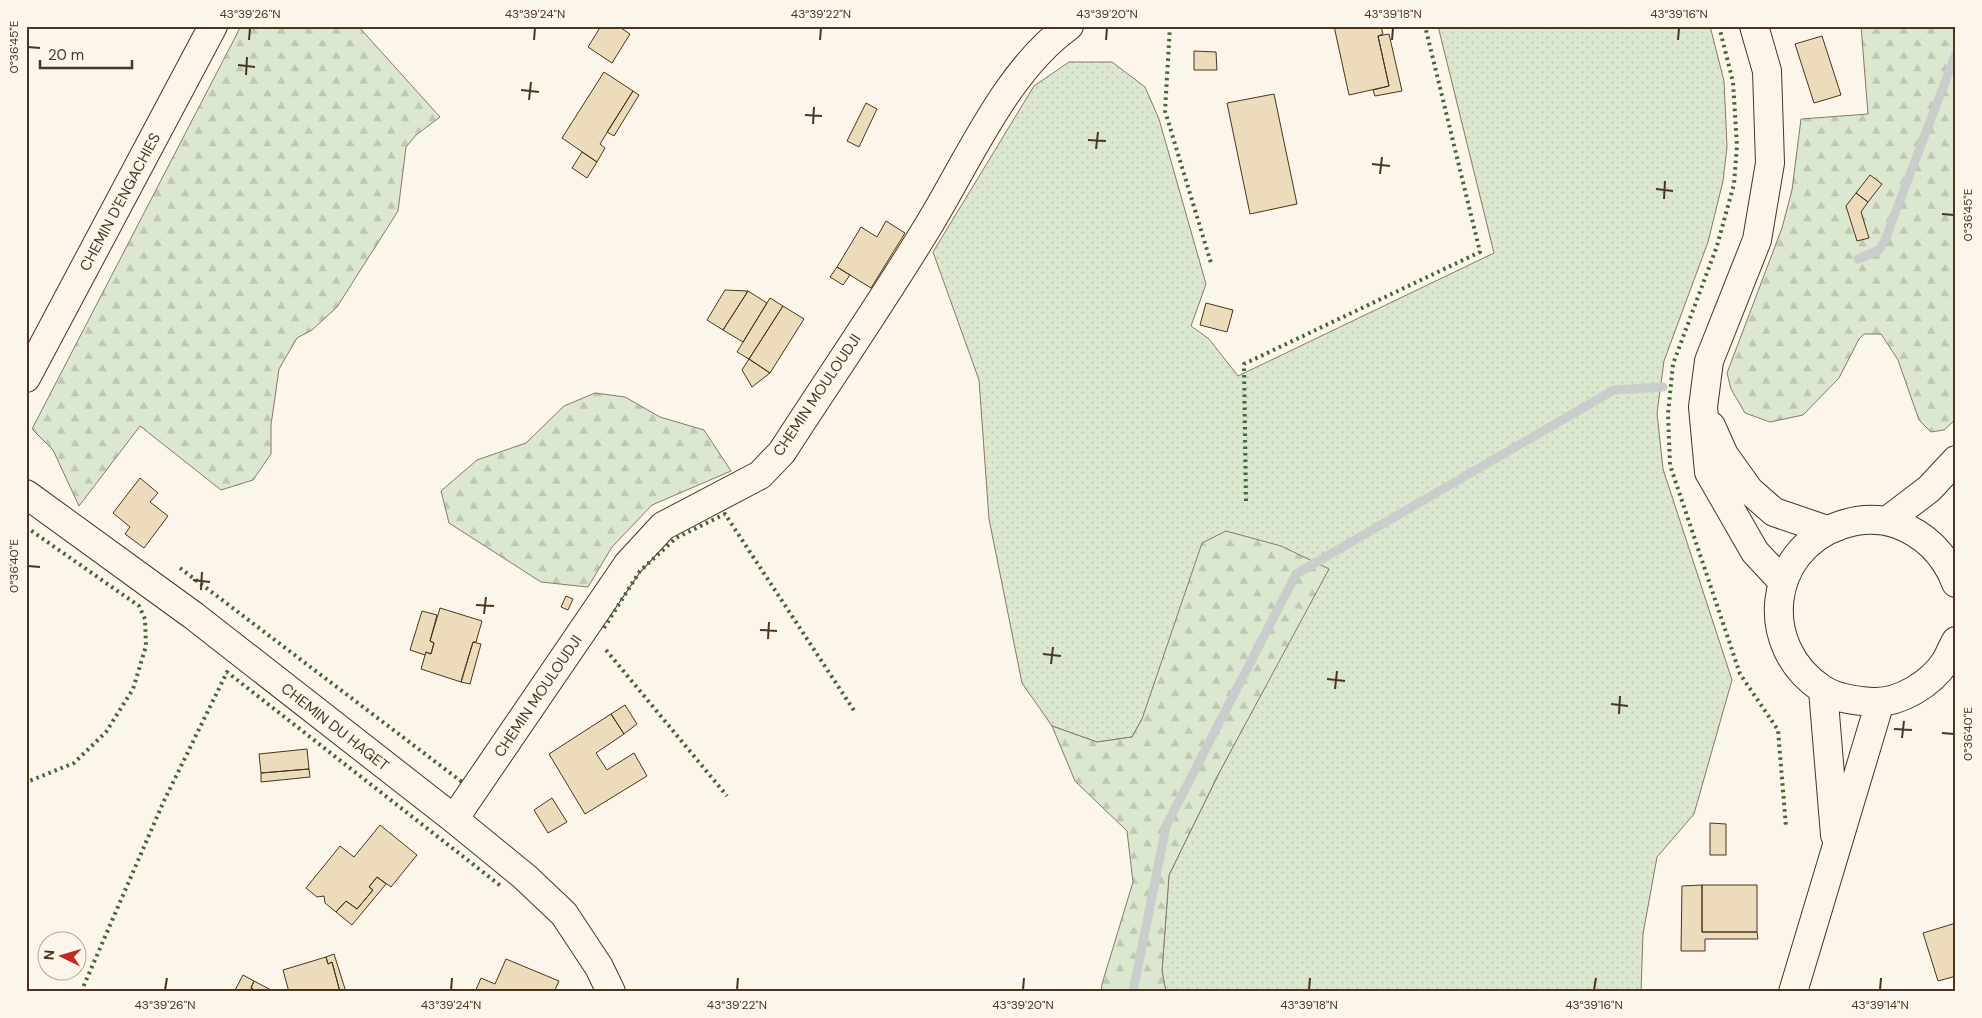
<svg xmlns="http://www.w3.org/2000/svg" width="1982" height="1018" font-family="'DM Sans',sans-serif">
	<defs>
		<pattern id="grass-dots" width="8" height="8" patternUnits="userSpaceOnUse" patternTransform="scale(1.25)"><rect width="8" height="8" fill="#dce7d0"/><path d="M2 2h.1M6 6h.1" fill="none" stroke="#bec7b2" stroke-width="1.8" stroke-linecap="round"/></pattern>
		<pattern id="forest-firs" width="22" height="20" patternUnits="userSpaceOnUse" patternTransform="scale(1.25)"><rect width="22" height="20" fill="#dce7d0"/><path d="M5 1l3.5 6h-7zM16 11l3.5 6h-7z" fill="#bec7b2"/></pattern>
	</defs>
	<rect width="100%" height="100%" fill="#fbf6e9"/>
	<!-- grass -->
	<path fill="url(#grass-dots)" stroke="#887966" d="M1438,26H1710L1724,81L1727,147L1723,181L1708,242L1664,361L1657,413L1663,469L1732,680L1694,814L1657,857L1643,934L1641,992H1166L1162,971L1169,875L1219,773L1271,675L1142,719L1132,737L1097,742L1052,726L1022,683L989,519L979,380L933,252L1034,86L1069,62H1112L1145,87L1159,119L1206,284L1191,326L1209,339L1238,376L1494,253Z"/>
	<!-- forest -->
	<path fill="url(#forest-firs)" stroke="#887966" d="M241,26H358L440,117L416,135L406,147L398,211L337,307L312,330L297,338L279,369L271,425V454L253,480L221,490L140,426L79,506L53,450L32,429Z
		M1861,26H1956V419L1944,430L1931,432L1919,420L1898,360L1881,334H1864L1859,339L1839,378L1803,415L1770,422L1745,413L1731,389L1727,373L1782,228L1792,190L1801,119L1868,114Z
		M595,393L625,397L660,417L704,430L731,471L652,505L612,547L588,587L541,582L449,523L441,491L477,460L526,443L564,406Z
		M1226,531L1281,546L1329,569L1219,773L1169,875L1162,971L1166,992H1101L1102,984L1133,882L1127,831L1075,781L1052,726L1097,742L1132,737L1142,719L1202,543Z"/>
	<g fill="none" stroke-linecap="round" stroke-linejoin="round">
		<!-- stream -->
		<path stroke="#c9cecd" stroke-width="9" d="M1858,259L1879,250L1885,240L1956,53
			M1133,992L1166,826L1296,574L1614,390L1663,387"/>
	</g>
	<!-- building -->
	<path fill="#ecdcbc" stroke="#4a3520" d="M601,26H618L630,34L612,63L588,47Z
		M1334,26H1381L1383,34L1378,36L1389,86L1349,95Z
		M1389,34L1402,91L1375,96L1373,90L1389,86L1378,36Z
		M1822,36L1841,95L1814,103L1795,44Z
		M1194,51L1216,52L1217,70H1194Z
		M604,72L633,91L600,144L605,148L597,162L562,138Z
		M633,91L639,95L614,136L607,132Z
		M1274,94L1297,204L1250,214L1227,103Z
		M866,103L877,109L859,147L847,141Z
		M582,152L597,162L587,178L572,168Z
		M1870,175L1882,184L1868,202L1856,193Z
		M1856,193L1868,202L1861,212L1869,238L1857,241L1846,206Z
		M886,221L905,233L871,288L837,267L861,227L877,237Z
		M837,267L850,275L843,285L830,277Z
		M725,290L748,291L723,330L707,320Z
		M748,291L767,303L743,342L723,330Z
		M770,298L783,306L749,359L737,352Z
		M1206,303L1233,310L1227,332L1200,325Z
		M783,306L804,319L770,373L749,359Z
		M749,359L770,373L752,387L742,370Z
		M140,478L158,493L150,502L168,516L144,548L125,534L130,527L113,513Z
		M566,596L573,599L568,610L561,607Z
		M440,608L482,621L476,642H473L461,682L421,669L426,652L431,654L434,643L430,641Z
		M422,611L437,615L430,641L434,643L431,654L426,652L425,655L410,650Z
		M473,642L481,644L470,684L461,682Z
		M625,705L637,724L624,734L611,714Z
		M611,714L624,734L596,753L607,770L634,753L647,776L585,814L549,754Z
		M307,749L309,769L261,773L259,754Z
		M309,769L310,777L261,782V773Z
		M552,798L567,822L548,833L534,810Z
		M1710,823L1726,824V855H1710Z
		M380,825L417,855L391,887L377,877L369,887L373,890L357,909L346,901L336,912L325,903L324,896L317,897L306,888L340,846L354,857Z
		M377,877L386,884L352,925L336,912L346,901L357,909L373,890L369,887Z
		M1702,885H1757V932H1702Z
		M1702,885V932H1757L1758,939H1705V951H1681L1682,886Z
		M1956,923V976L1938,981L1923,933Z
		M334,954L346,992H340L332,962L328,964L326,957Z
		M326,957L328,964L332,962L340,992H289L283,970Z
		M506,959L559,981L554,992H475L481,978L495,984Z
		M243,975L254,981L251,988L258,992H234Z
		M254,981L271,990V992H258L251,988Z"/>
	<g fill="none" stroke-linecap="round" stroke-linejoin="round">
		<!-- minor casing -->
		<g stroke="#4a3520" stroke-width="30">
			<path id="minor" d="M26,378L213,26
				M26,494L194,616L454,819L525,877L564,914L599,967L611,992
				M454,819L628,564L663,526L760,475L782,452C831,376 883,301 930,223C969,159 1007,70 1069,26"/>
		</g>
		<!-- tertiary casing -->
		<g stroke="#4a3520" stroke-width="30">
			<path id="tertiary" d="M1754,26L1767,71L1770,163L1757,240L1709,361L1703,407L1709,472L1755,552L1783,582
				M1711,426L1724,455L1749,490L1774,512L1827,530"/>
		</g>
		<!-- secondary casing -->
		<g stroke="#4a3520" stroke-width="30">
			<path id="secondary" d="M1887,521L1929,489L1956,460
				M1956,583C1945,554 1926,535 1897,524C1879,518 1859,519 1841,525C1767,550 1757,646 1822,689C1837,699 1856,701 1873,702C1900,703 1931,684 1946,661C1949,655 1952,648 1956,641
				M1823,690L1835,835
				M1793,992L1880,702"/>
		</g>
		<!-- minor -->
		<use href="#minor" stroke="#fbf6e9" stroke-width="28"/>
		<!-- tertiary -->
		<use href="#tertiary" stroke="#fbf6e9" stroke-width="28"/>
		<!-- secondary -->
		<use href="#secondary" stroke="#fbf6e9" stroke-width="28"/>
		<!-- hedge -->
		<path stroke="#436837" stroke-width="4" stroke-dasharray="2.5 4" stroke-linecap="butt" d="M1170,26L1165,111L1211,263
			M1719,26L1733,82L1737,146L1734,184L1717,246L1673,364L1668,414L1670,465L1740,674L1778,730L1786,827
			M1246,501L1244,364L1480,252L1425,26
			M26,527L139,606L145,619L146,646L133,689L106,732L74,763L27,782
			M180,568L462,782
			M604,628L640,571L676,538L725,514L855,712
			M606,650L727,796
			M81,992L163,803L227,672L502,887"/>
	</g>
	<!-- ticks -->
	<path fill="none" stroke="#4a3520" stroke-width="2" d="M249,40L250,28M534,40L535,28M820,40L821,28M1106,40L1107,28M1392,40L1393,28M1678,40L1679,28M28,47L40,48M238,65L255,67M246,75L247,57M521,90L539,92M529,100L531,82M805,115L822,116M813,124L814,107M1088,140L1106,141M1096,149L1098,132M1372,164L1390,166M1380,174L1382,157M1656,189L1673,191M1664,199L1665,181M1942,214L1954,215M28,566L40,567M193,580L210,582M201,590L202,572M476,605L494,606M484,614L486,597M760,630L777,631M768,639L769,622M1043,654L1061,656M1051,664L1053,647M1327,679L1345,681M1335,689L1337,671M1611,704L1628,706M1619,714L1620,696M1894,729L1912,730M1942,733L1954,734M1902,738L1904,721M165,990L167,978M451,990L452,978M737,990L738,978M1023,990L1024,978M1309,990L1310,978M1594,990L1596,978M1880,990L1881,978"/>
	<g text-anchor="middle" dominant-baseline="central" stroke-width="4" stroke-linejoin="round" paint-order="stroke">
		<!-- street labels -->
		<g font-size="15" fill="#4a3520" stroke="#fbf6e9">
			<text transform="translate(120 202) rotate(-62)">CHEMIN D'ENGACHIES</text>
			<text transform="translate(817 395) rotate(-56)">CHEMIN MOULOUDJI</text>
			<text transform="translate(538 696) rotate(-56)">CHEMIN MOULOUDJI</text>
			<text transform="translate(335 727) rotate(38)">CHEMIN DU HAGET</text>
		</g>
	</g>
	<!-- border -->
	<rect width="1982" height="1018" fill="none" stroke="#fbf6e9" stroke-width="55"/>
	<!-- north arrow -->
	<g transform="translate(62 956) rotate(275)"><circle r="24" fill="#fbf6e9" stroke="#b4a999"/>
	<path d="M0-4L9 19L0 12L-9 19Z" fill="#c62828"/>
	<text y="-8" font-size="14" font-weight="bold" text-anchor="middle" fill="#4a3520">N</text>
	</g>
	<!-- scale -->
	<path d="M40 60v8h92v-8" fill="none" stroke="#4a3520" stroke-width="2.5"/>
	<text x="48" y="60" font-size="15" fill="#4a3520" stroke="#fbf6e9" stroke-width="4" paint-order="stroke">20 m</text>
	<rect x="28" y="28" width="1926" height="962" fill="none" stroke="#4a3520" stroke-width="2"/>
	<g font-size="12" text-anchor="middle" fill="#4a3520">
		<text x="250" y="18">43°39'26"N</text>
		<text x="535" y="18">43°39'24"N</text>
		<text x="821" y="18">43°39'22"N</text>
		<text x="1107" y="18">43°39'20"N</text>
		<text x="1393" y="18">43°39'18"N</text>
		<text x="1679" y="18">43°39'16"N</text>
		<text transform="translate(14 47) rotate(-90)" y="4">0°36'45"E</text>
		<text transform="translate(1968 215) rotate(-90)" y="4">0°36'45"E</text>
		<text transform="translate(14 566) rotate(-90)" y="4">0°36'40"E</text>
		<text transform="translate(1968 734) rotate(-90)" y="4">0°36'40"E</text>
		<text x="165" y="1009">43°39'26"N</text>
		<text x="451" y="1009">43°39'24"N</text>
		<text x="737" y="1009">43°39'22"N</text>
		<text x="1023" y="1009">43°39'20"N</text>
		<text x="1309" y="1009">43°39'18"N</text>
		<text x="1594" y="1009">43°39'16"N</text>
		<text x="1880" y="1009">43°39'14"N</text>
	</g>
</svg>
